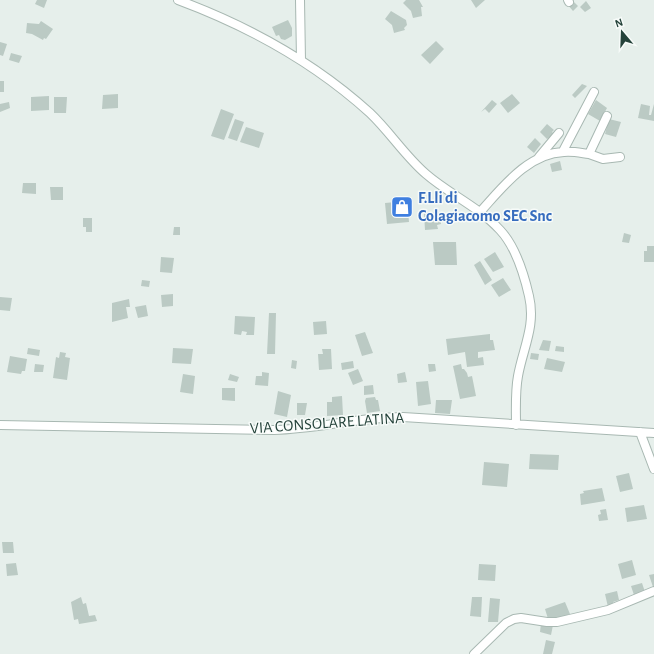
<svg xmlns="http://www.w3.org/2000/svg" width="654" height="654" font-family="'Alegreya Sans',sans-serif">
	<rect width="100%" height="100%" fill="#e6efeb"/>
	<!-- building -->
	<path fill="#bbcac4" d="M37,0H47L44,8L35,4Z
		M406,0H419L423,7H421L422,16L413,18L411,11L403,3Z
		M471,0H485L476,8Z
		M572,0L578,6L573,11L567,4Z
		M586,1L591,8L585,12L580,7Z
		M391,11L406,20L407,25L404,28L405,30L394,33L392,25L385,19Z
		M288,20L292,28V36L285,40L281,39L279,35L276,36L272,27Z
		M41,21L53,29L46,39L44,38L43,40L32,34L26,33L27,23L39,24Z
		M436,41L444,49L430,64L421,55Z
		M0,42L7,44L3,56L0,55Z
		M11,53L22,56L19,63L9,60Z
		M0,81H4V92H0Z
		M582,84L587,86L575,98L572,95Z
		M118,94V108L102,109L103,95Z
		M512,94L520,103L508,113L500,103Z
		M49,96V110L31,111V97Z
		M54,97H67L66,113H54Z
		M492,100L497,104L489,113L485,109L481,112Z
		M596,100L607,108L600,121L588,114Z
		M9,102L10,108L0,112V104Z
		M641,104L650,106L649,115H651L654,104V121L638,118Z
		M221,109L234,114L224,140L211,136Z
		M235,119L244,122L237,141L228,138Z
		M609,119L621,122L616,137L605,134Z
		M547,124L554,130L552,132L554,134L547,139L540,132Z
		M246,127L264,133L259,148L240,142Z
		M535,138L541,144L534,153L527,147Z
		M560,161L562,170L552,172L550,164Z
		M23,183H36V194L22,193Z
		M50,187H63V200H51Z
		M407,201L409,222L387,224L385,203Z
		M440,212L441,224L437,225L438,229L425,230L424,213Z
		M83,218H92V232H86V227H83Z
		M174,227H180V235H173Z
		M624,233L631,235L629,243L622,242Z
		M433,242H456L457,265H435Z
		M647,246H654V262H644V251H647Z
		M495,252L504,267L493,272L484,259Z
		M161,257L174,258L172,273L160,272Z
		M480,261L492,280L485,285L474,265Z
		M503,278L511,290L499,297L491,285Z
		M142,280L150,281L149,287L141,286Z
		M173,294V306L162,307L161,295Z
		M0,297L12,298L10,311L0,310Z
		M129,299L130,307H126L128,318L112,322V303Z
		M146,305L148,316L138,318L135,307Z
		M269,313H276L275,354H267Z
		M235,316L255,317L254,335H246L247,332L242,331L241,335L234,334Z
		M326,321L327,334L314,335L313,322Z
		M365,332L373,353L362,356L355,335Z
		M490,334V340H493L495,350L478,352V358L483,357L484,365L467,367L465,352L448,355L446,339Z
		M543,340L551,341L549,351L539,350Z
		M556,346L564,347V352L555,351Z
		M28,348L40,350L39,356L27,354Z
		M173,348L193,349L191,364L172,363Z
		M322,349H331L332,369L319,370L318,354H323Z
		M60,352L66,353L65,357L70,358L67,380L53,378L56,357L59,358Z
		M531,353L539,354L538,360L530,359Z
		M10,356L27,359L25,371H22L21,374L7,372Z
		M547,358L565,362L562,372L544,369Z
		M292,360L297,361L296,369L291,368Z
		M353,361L354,368L342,370L341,363Z
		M35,364L44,365L43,372H34Z
		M428,364H435L436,371L429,372Z
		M461,364L462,369H464L467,373L468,377L472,376L476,396L460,399L453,366Z
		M358,369L363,381L353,385L348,373Z
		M262,372L269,373L268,386L255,385L256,376H262Z
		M405,372L407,382L398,383L397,374Z
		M183,374L195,376L193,394L180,392Z
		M230,374L239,377L237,382L228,380Z
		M428,381L431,404L418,406L416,382Z
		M373,385L374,394L364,395V386Z
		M222,388H235V401L222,400Z
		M278,391L291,395L287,417L274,414Z
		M342,396L343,415L327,416V402H332V397Z
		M375,397L376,400H378L380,411L367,413L365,401L366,398Z
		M436,400H452L450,414L435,413Z
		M297,403H307L305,415H297Z
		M530,454L559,455L558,470L529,469Z
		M484,462L509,464L507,487L482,485Z
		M629,473L633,489L620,492L616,476Z
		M602,488L605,501L581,505L580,494L584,493L583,491Z
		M644,505L647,519L627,522L625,508Z
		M606,509L608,520L599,521L598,515L601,514L600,510Z
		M2,542H13L14,553H3Z
		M632,560L636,575L622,579L618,564Z
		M16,563L18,575L7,576L6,564Z
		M479,564L496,565L495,581L478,580Z
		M654,574V587H653L649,575Z
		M642,583L645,592L634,595L631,586Z
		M617,591L619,600L613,602L614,605L608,607L605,594Z
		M81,597L83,604L86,603L89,616L95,615L97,621L79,624L78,619L74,620L71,602Z
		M472,597H482L481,617L470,616Z
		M490,598L500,599L498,622H488Z
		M565,602L570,614L549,622L545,609Z
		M541,623L553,625L551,635L540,632Z
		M546,640L555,642L552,654H543Z"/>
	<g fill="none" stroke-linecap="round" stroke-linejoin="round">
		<!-- street casing -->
		<g stroke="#a8b8b2" stroke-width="10">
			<path id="street" d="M178,0C248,26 315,63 370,113C390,132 405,156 426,174C449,194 479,207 500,230C516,247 524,274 529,296C536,326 523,348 518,376C515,392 516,409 516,425
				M300,0L301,60
				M568,0L569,2
				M563,151L594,92
				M589,154L603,159L620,157
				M539,157L559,133
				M480,212C502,188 528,153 564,152C572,151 581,153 589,154L607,116
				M0,425L274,430C317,429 359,417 403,417L654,433
				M640,432L654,469
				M474,654L506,623L514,619L521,618L547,622H557L608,610L654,591"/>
		</g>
		<!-- street -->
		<use href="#street" stroke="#fff" stroke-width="8"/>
	</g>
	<!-- icons -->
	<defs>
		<g id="shop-square" transform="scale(1.15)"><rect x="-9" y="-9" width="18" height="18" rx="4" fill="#3f7fe0" stroke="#f7fbf9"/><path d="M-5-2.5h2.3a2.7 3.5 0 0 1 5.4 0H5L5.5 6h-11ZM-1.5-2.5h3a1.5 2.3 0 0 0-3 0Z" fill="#fff"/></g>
	</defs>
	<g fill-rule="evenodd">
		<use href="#shop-square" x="402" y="207"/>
	</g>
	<g text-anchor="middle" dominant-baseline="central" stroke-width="3" stroke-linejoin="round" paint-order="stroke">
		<!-- shop labels -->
		<g font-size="16" font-weight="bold" fill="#366cbe" stroke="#f7fbf9" text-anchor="start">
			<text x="418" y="198">F.Lli di<tspan x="418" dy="18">Colagiacomo SEC Snc</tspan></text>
		</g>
		<!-- street labels -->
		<g font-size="16" fill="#24423a" stroke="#f7fbf9">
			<text transform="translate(327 423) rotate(-4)">VIA CONSOLARE LATINA</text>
		</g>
	</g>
	<!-- north arrow -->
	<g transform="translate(622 32) rotate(341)" stroke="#f7fbf9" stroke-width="3" paint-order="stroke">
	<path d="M0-3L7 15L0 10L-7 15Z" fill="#24423a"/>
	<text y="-6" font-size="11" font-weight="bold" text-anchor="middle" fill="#24423a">N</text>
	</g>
</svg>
